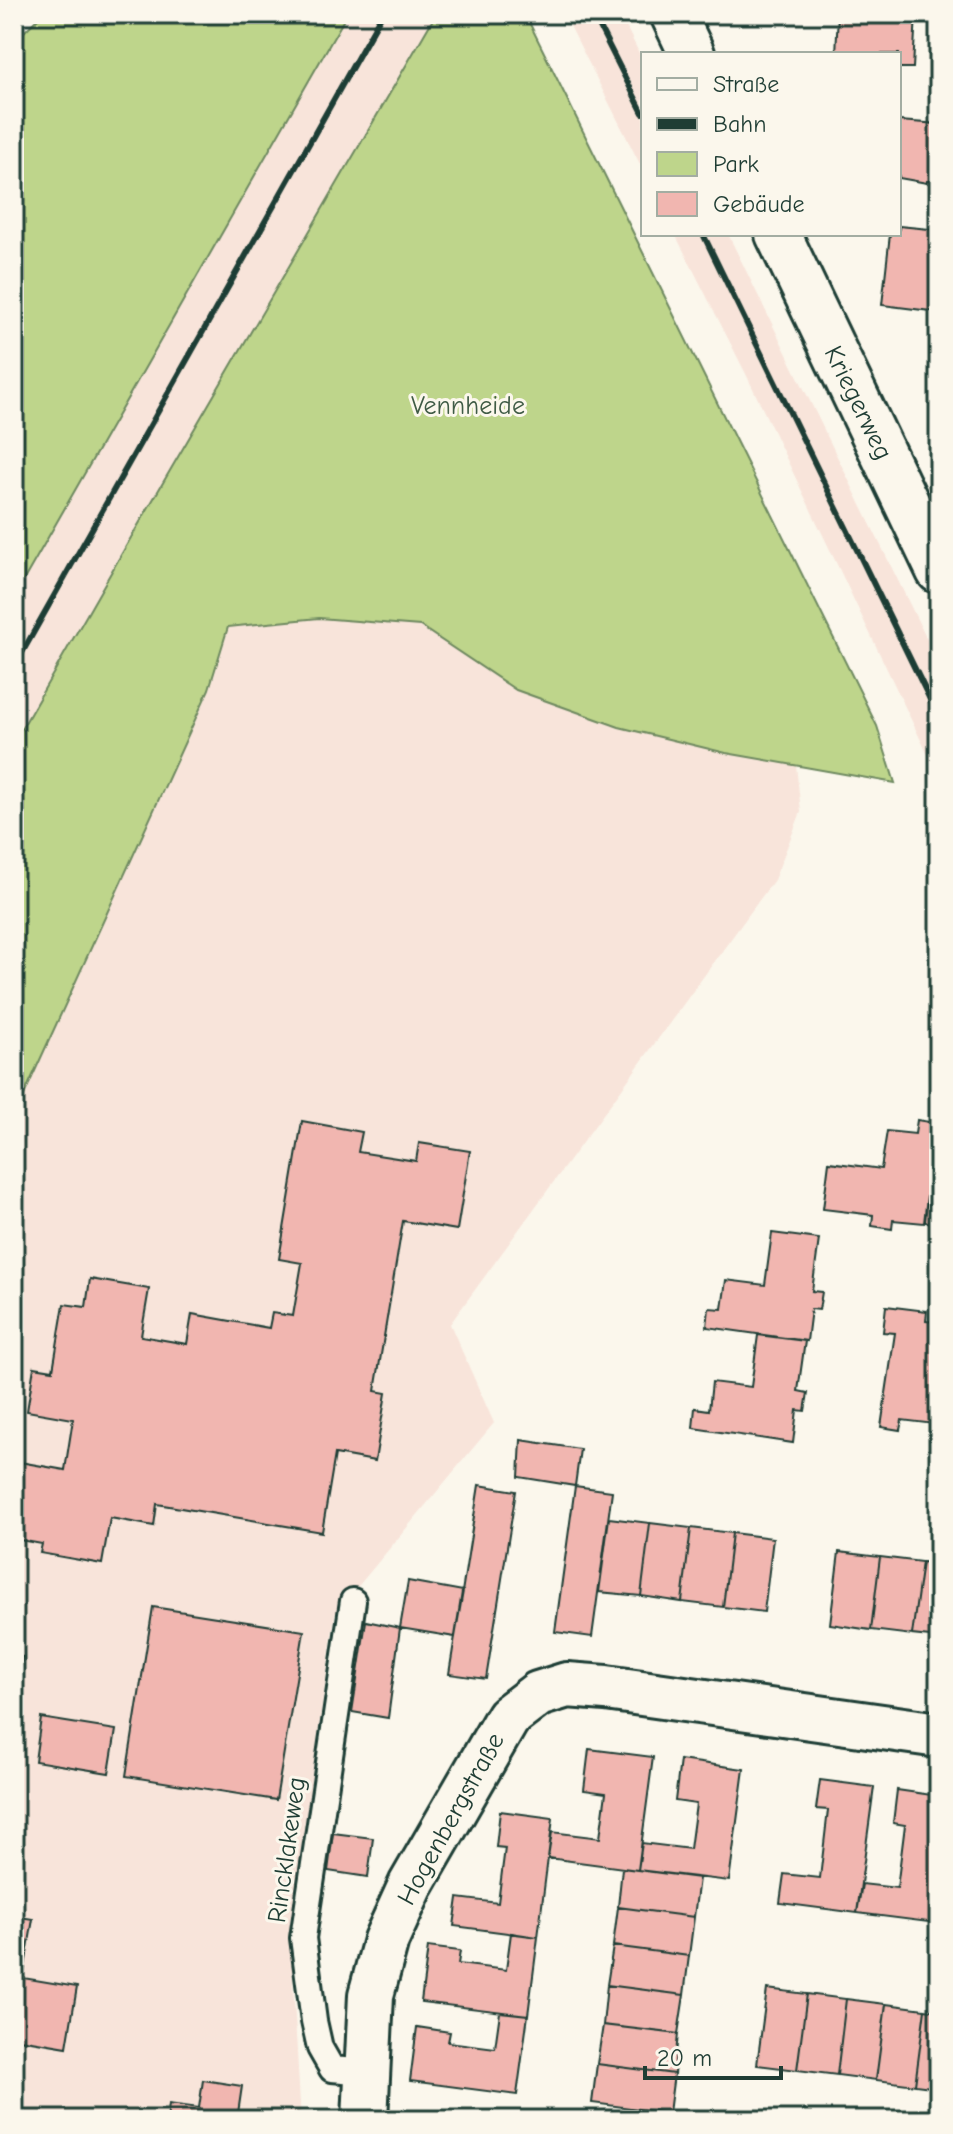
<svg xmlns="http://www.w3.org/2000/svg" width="953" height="2134" font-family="'Comic Neue',sans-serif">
	<rect width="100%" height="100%" fill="#fbf7ec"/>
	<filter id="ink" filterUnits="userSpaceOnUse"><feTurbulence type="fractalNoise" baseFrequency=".0125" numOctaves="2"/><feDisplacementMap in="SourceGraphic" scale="16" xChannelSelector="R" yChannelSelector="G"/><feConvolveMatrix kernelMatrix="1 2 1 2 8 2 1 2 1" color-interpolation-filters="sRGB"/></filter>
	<g filter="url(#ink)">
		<!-- built -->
		<path fill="#f8e4da" d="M347,14H436L129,541L14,742V597Z
			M564,14H620L643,61V170Z
			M675,234H728L939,664V778L746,374Z
			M319,618L420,626L516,690L619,727L726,753L796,765L801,812L774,880L450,1324L494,1423L335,1614L290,1932L301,2120H14V1117L209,689L228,627Z"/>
		<!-- green -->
		<path fill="#bed58b" stroke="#6e8960" stroke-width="2" d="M42,14H347L14,597V42Z
			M436,14H525L877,726L895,783L726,753L619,727L516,690L420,626L319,618L228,627L209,689L14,1117V742L129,541Z"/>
		<!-- building -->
		<path fill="#f1b6b0" stroke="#1f3d34" stroke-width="2" d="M838,14H916L913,68H899V54H836Z
			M899,121L939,124V181H927V183L899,178Z
			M899,226L939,230V312L882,305L890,234H899Z
			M917,1120L935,1123L924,1223L893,1220L892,1229L872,1226L873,1215L823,1209L829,1162L881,1169L887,1131L915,1134Z
			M302,1121L362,1132L358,1152L416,1161L419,1143L470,1151L457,1230L403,1221L375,1391L386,1393L375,1461L335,1454L322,1532L157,1504L154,1526L110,1518L102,1564L40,1553L42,1544L14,1539V1461L65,1470L73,1419L27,1411L34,1367L53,1370L64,1304L86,1307L90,1279L149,1289L141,1336L187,1344L192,1314L269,1328L272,1313L293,1316L302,1263L279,1259Z
			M930,1175L939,1176V1224L925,1222Z
			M772,1233L819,1239L812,1291L822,1292L819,1310L811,1309L807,1341L707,1327L709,1308L722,1309L726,1280L765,1285Z
			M886,1306L927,1311L926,1321L939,1322V1381L934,1424L902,1420L900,1430L881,1427L895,1333L883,1332Z
			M758,1335L805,1341L798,1391L808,1393L805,1411L797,1410L793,1443L693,1428L695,1408L709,1410L712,1382L751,1387Z
			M521,1440L580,1449L575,1486L519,1477Z
			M479,1485L516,1491L486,1679L449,1674Z
			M575,1486L612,1491L592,1637L555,1632Z
			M609,1518L650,1523L641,1596L599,1592Z
			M650,1523L691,1528L682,1602L641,1596Z
			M691,1528L732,1533L723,1607L682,1602Z
			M732,1533L773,1538L764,1612L723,1607Z
			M839,1552L880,1557L871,1630L830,1624Z
			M880,1557L922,1562L912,1635L871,1630Z
			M922,1562L939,1564V1638L912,1635Z
			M408,1581L463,1591L455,1637L400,1628Z
			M153,1607L304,1631L276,1800L126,1776Z
			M366,1621L400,1628L388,1718L352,1712Z
			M14,1656L23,1657L14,1715Z
			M41,1718L116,1730L109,1773L35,1761Z
			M589,1749L653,1757L638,1870L548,1858L552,1832L600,1838L606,1793L584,1790Z
			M680,1760L744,1769L729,1881L638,1870L642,1843L690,1849L696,1804L675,1801Z
			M820,1780L874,1787L857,1913L780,1903L784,1874L820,1878L828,1810L816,1809Z
			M897,1790L939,1796V1900L936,1923L857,1913L862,1884L897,1888L905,1825L893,1823Z
			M500,1811L553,1818L538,1937L454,1926L458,1898L498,1903L505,1848L496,1847Z
			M333,1833L373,1838L368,1877L328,1871Z
			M622,1868L699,1878L694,1917L618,1907Z
			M618,1907L694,1917L689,1956L613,1946Z
			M14,1916L33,1919L23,1978L77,1987L67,2047L19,2039L14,2072Z
			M511,1933L538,1937L528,2015L421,2002L428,1947L460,1951L458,1964L506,1970Z
			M613,1946L689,1956L684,1995L607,1985Z
			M607,1985L684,1995L678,2034L603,2025Z
			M767,1989L807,1994L797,2070L757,2065Z
			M807,1994L846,1999L837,2075L797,2070Z
			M846,1999L886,2004L876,2080L837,2075Z
			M886,2004L925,2009L915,2085L876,2080Z
			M925,2009L939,2011V2088L915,2085Z
			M500,2012L528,2015L517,2095L410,2081L417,2027L450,2032L448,2042L495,2048Z
			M603,2025L678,2034L674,2074L597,2064Z
			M597,2064L674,2074L669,2113L592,2103Z
			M203,2080L242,2086L237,2120H167L169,2104L199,2108Z"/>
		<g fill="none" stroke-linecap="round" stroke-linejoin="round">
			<!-- lane casing -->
			<g stroke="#1f3d34" stroke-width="30">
				<path id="lane" d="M353,1601L303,1938L314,2021L320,2048L332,2069L366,2072"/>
			</g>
			<!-- street casing -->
			<g stroke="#1f3d34" stroke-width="50">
				<path id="street" d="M673,14L692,54
					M778,234L939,571
					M365,2120L371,1995L386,1940L411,1885L508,1717L538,1694L567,1685L606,1688L939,1735"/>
			</g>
			<!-- lane -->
			<use href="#lane" stroke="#fbf7ec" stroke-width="24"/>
			<!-- street -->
			<use href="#street" stroke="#fbf7ec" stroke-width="44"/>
			<!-- rail -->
			<path stroke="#1f3d34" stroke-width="6" d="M593,14L643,113
				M703,234L939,718
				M14,667L382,14"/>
		</g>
	</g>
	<g text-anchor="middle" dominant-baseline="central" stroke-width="6" stroke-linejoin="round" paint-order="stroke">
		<!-- street labels -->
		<g font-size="26" fill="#1f3d34" stroke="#fbf7ec">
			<text transform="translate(858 403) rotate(64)">Kriegerweg</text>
			<text transform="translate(451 1819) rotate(-61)">Hogenbergstraße</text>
			<text transform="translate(287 1850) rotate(-82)">Rincklakeweg</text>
		</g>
		<!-- park labels -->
		<g font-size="26" fill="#3f5b45" stroke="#fbf7ec">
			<text x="468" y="406">Vennheide</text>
		</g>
	</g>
	<!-- margin -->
	<rect width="953" height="2134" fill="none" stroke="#fbf7ec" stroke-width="48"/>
	<rect x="24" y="24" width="905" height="2086" fill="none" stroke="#1f3d34" stroke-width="3" filter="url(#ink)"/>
	<!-- legend -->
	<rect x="641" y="52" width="260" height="184" fill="#fbf7ec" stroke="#a3ada2" stroke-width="2"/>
	<rect x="657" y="78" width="40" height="12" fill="#fbf7ec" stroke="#a3ada2" stroke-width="2"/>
	<text x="713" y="92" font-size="24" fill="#1f3d34">Straße</text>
	<rect x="657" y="118" width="40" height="12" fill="#1f3d34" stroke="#a3ada2" stroke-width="2"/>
	<text x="713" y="132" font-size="24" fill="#1f3d34">Bahn</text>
	<rect x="657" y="152" width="40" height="24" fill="#bed58b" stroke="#a3ada2" stroke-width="2"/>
	<text x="713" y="172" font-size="24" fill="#1f3d34">Park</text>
	<rect x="657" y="192" width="40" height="24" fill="#f1b6b0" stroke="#a3ada2" stroke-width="2"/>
	<text x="713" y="212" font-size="24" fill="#1f3d34">Gebäude</text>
	<!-- scale -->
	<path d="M645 2066v12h136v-12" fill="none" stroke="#1f3d34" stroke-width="4"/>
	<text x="657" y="2066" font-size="24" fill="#1f3d34" stroke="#fbf7ec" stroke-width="6" paint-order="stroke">20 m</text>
</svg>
